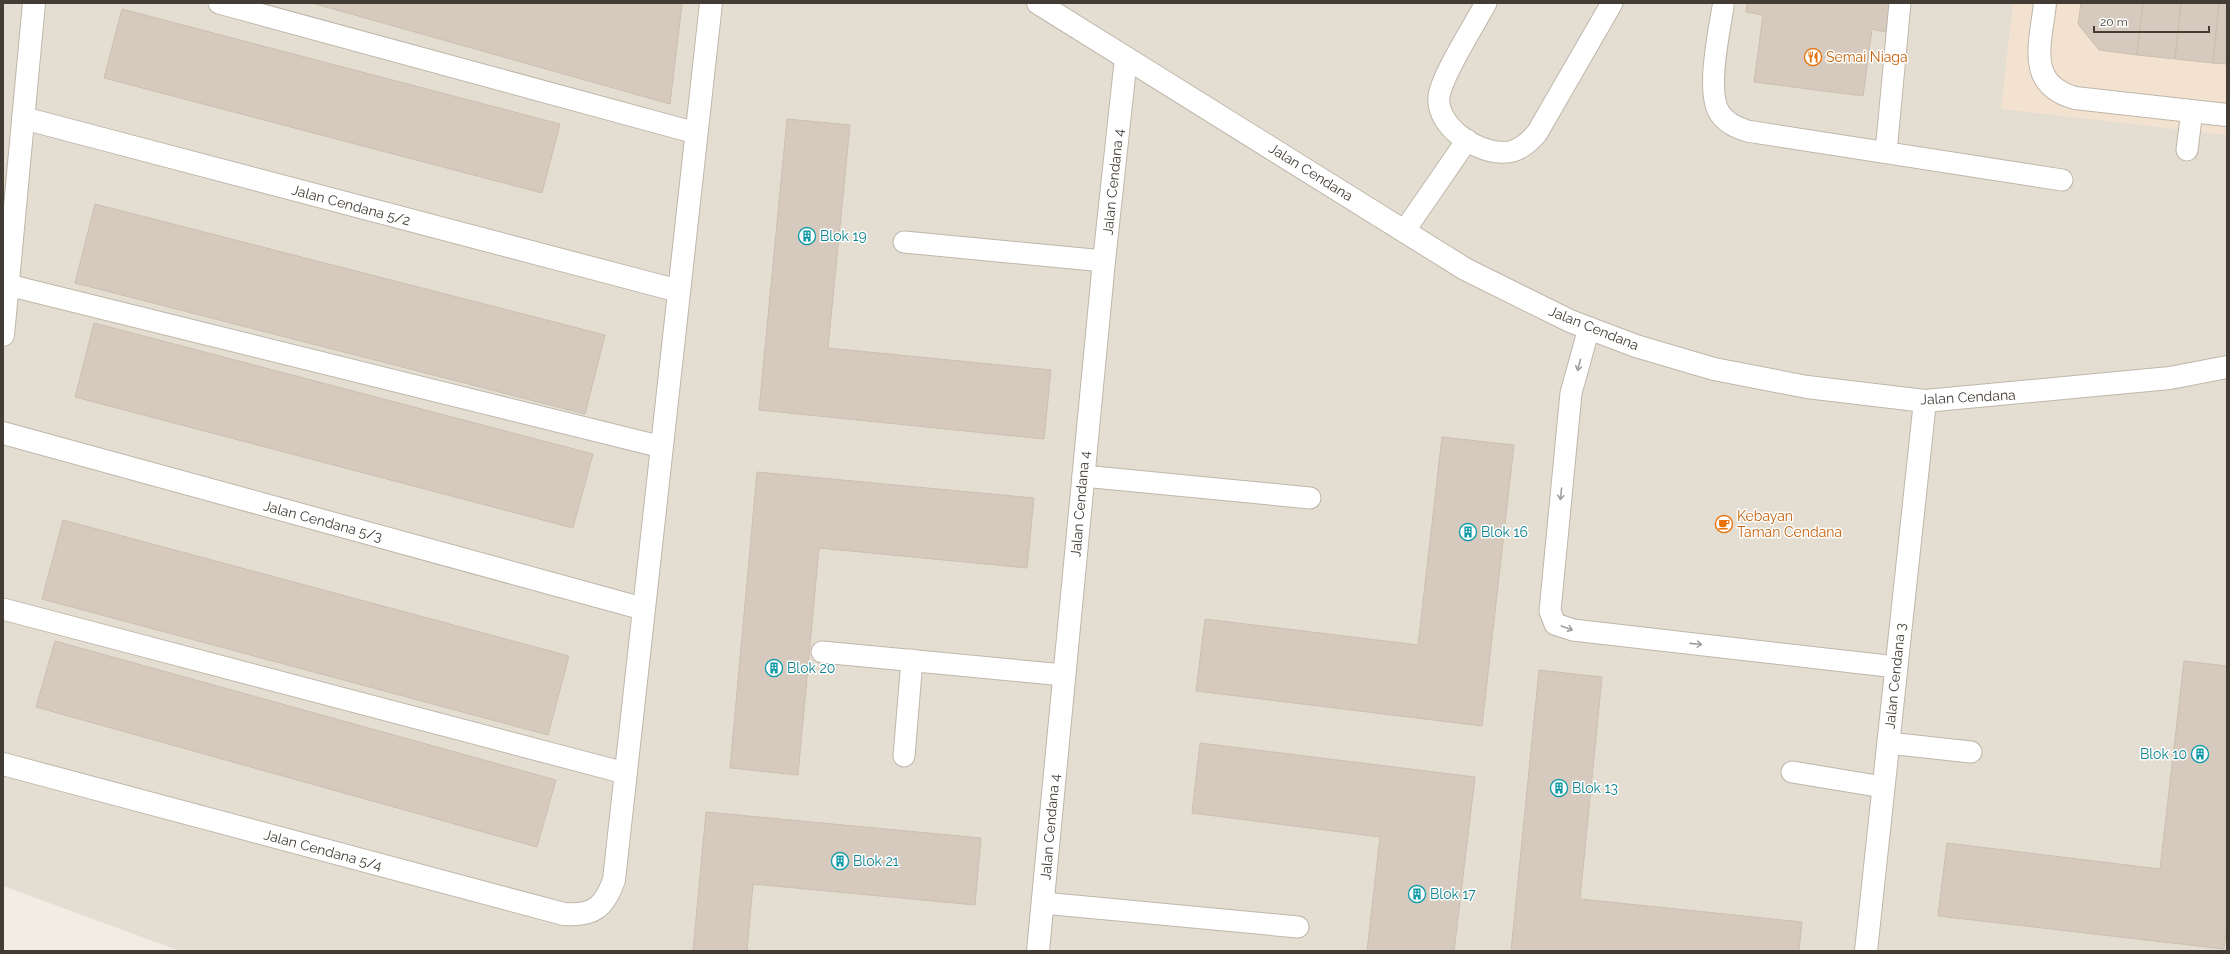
<svg xmlns="http://www.w3.org/2000/svg" width="2230" height="954" font-family="Raleway,sans-serif">
	<rect width="100%" height="100%" fill="#f1ece4"/>
	<!-- residential -->
	<path fill="#e4ded2" d="M3,3H2227V951H180L3,886Z"/>
	<!-- commercial -->
	<path fill="#f2e2cf" d="M2013,3H2227V135L2001,109Z"/>
	<!-- building -->
	<path fill="#d5cabd" stroke="#ccbfae" d="M312,3H680L682,4L670,104Z
		M1747,3H1890L1886,32L1872,29L1863,96L1754,82L1763,15L1746,12Z
		M2081,3H2143L2137,55L2099,50L2078,24Z
		M2143,3H2181L2175,59L2137,55Z
		M2181,3H2219L2213,63L2175,59Z
		M2219,3H2227V64L2213,63Z
		M122,9L560,124L542,193L104,78Z
		M787,119L850,125L828,348L1051,370L1044,439L759,410Z
		M95,204L605,335L585,414L75,283Z
		M94,323L593,454L573,528L75,397Z
		M1442,437L1514,445L1482,726L1196,691L1205,619L1418,645Z
		M757,472L1034,498L1027,568L819,548L798,775L730,768Z
		M63,520L569,656L548,735L42,599Z
		M55,641L556,780L537,847L36,707Z
		M2184,661L2227,666V923L2224,949L1938,916L1947,843L2160,869Z
		M1539,670L1602,677L1580,899L1802,922L1799,951H1511Z
		M1200,743L1475,777L1454,951H1367L1380,837L1192,813Z
		M706,812L981,838L975,905L753,884L747,951H693Z"/>
	<g fill="none" stroke-linecap="round" stroke-linejoin="round">
		<!-- service casing -->
		<g stroke="#bfb6aa" stroke-width="23">
			<path id="service" d="M219,3L696,133
				M1486,3C1475,24 1442,75 1439,96C1435,128 1484,159 1513,151C1523,148 1530,141 1537,133L1612,3
				M1723,7C1719,32 1705,96 1721,115C1728,124 1736,127 1747,131L2062,180
				M2187,150L2192,111
				M1886,152L1900,3
				M1405,230L1467,140
				M904,242L1104,261
				M8,285L662,447
				M1589,328L1571,393L1550,611L1555,624L1573,630L1896,667
				M1083,476L1310,498
				M3,609L625,773
				M822,652L1064,675
				M1888,743L1971,752
				M904,756L912,660
				M1792,772L1883,787
				M1043,903L1298,927"/>
		</g>
		<!-- minor casing -->
		<g stroke="#bfb6aa" stroke-width="24">
			<path id="minor" d="M2045,3C2041,43 2025,84 2075,98L2227,115
				M23,118L679,291
				M3,335L34,3
				M3,433L644,609
				M3,764L564,914C593,916 604,908 614,880L711,3
				M1038,951L1104,261L1126,58
				M1866,951L1925,401"/>
		</g>
		<!-- tertiary casing -->
		<g stroke="#bfb6aa" stroke-width="24">
			<path id="tertiary" d="M1038,3L1465,269L1570,321L1636,346L1714,369L1807,387L1925,401L2170,378L2227,367"/>
		</g>
		<!-- service -->
		<use href="#service" stroke="#fff" stroke-width="21"/>
		<!-- minor -->
		<use href="#minor" stroke="#fff" stroke-width="22"/>
		<!-- tertiary -->
		<use href="#tertiary" stroke="#fff" stroke-width="22"/>
	</g>
	<!-- one-way arrows -->
	<defs><path id="oneway-shaft" d="M-6 0H5M1.5-3L5.5 0L1.5 3" fill="none" stroke-width="1.6" stroke-linecap="round" stroke-linejoin="round"/></defs>
	<g stroke="#a09e9a">
		<use href="#oneway-shaft" transform="translate(1579 365) rotate(105)"/>
		<use href="#oneway-shaft" transform="translate(1561 494) rotate(96)"/>
		<use href="#oneway-shaft" transform="translate(1567 628) rotate(20)"/>
		<use href="#oneway-shaft" transform="translate(1696 644) rotate(6)"/>
	</g>
	<!-- icons -->
	<defs>
		<g id="restaurant-ring" transform="scale(0.9)"><circle r="9.5" fill="#fff" stroke="#e8710a" stroke-width="1.5"/><path d="M-5-6h1v4h1v-4h1v4h1v-4h1v5L-1.5 .5V6h-2V.5L-5-1ZM5-6V6H3V1.5H1.5Q1.5-4 5-6Z" fill="#e8710a"/></g>
		<g id="building-ring" transform="scale(0.9)"><circle r="9.5" fill="#fff" stroke="#0f9aa8" stroke-width="1.5"/><path d="M-4-6H4V6H1V3H-1V6H-4ZM-2.5-4.3h1.7v1.8h-1.7ZM.8-4.3h1.7v1.8H.8ZM-2.5-1h1.7V.8h-1.7ZM.8-1h1.7V.8H.8Z" fill="#0f9aa8"/></g>
		<g id="cafe-ring" transform="scale(0.9)"><circle r="9.5" fill="#fff" stroke="#e8710a" stroke-width="1.5"/><path d="M-5.5-4.5H6V0H3Q3 3.5 0 3.5H-2.5Q-5.5 3.5-5.5 0ZM3-3.2v2h1.7v-2ZM-6 4.5H4V6H-6Z" fill="#e8710a"/></g>
	</defs>
	<g fill-rule="evenodd">
		<use href="#restaurant-ring" x="1813" y="57"/>
		<use href="#building-ring" x="807" y="236"/>
		<use href="#cafe-ring" x="1724" y="524"/>
		<use href="#building-ring" x="1468" y="532"/>
		<use href="#building-ring" x="774" y="668"/>
		<use href="#building-ring" x="2200" y="754"/>
		<use href="#building-ring" x="1559" y="788"/>
		<use href="#building-ring" x="840" y="861"/>
		<use href="#building-ring" x="1417" y="894"/>
	</g>
	<g text-anchor="middle" dominant-baseline="central" stroke-width="3" stroke-linejoin="round" paint-order="stroke">
		<!-- food labels -->
		<g font-size="14" fill="#c56008" stroke="#fff" text-anchor="start">
			<text x="1826" y="57">Semai Niaga</text>
			<text x="1737" y="516">Kebayan<tspan x="1737" dy="16">Taman Cendana</tspan></text>
		</g>
		<!-- street labels -->
		<g font-size="14" fill="#423c34" stroke="#fff">
			<text transform="translate(1311 172) rotate(32)">Jalan Cendana</text>
			<text transform="translate(1113 182) rotate(-84)">Jalan Cendana 4</text>
			<text transform="translate(351 205) rotate(15)">Jalan Cendana 5/2</text>
			<text transform="translate(1594 328) rotate(22)">Jalan Cendana</text>
			<text transform="translate(1968 397) rotate(-3)">Jalan Cendana</text>
			<text transform="translate(1080 504) rotate(-85)">Jalan Cendana 4</text>
			<text transform="translate(323 521) rotate(15)">Jalan Cendana 5/3</text>
			<text transform="translate(1895 676) rotate(-84)">Jalan Cendana 3</text>
			<text transform="translate(1050 827) rotate(-85)">Jalan Cendana 4</text>
			<text transform="translate(323 850) rotate(15)">Jalan Cendana 5/4</text>
		</g>
		<!-- culture labels -->
		<g font-size="14" fill="#0d838f" stroke="#fff" text-anchor="start">
			<text x="820" y="236">Blok 19</text>
			<text x="1481" y="532">Blok 16</text>
			<text x="787" y="668">Blok 20</text>
			<text x="2187" y="754" text-anchor="end">Blok 10</text>
			<text x="1572" y="788">Blok 13</text>
			<text x="853" y="861">Blok 21</text>
			<text x="1430" y="894">Blok 17</text>
		</g>
	</g>
	<!-- border -->
	<rect width="2230" height="954" fill="none" stroke="#423c34" stroke-width="8"/>
	<!-- scale -->
	<path d="M2094 26v6h115v-6" fill="none" stroke="#423c34" stroke-width="2"/>
	<text x="2100" y="26" font-size="12" fill="#423c34" stroke="#ffffff" stroke-width="3" paint-order="stroke">20 m</text>
</svg>
